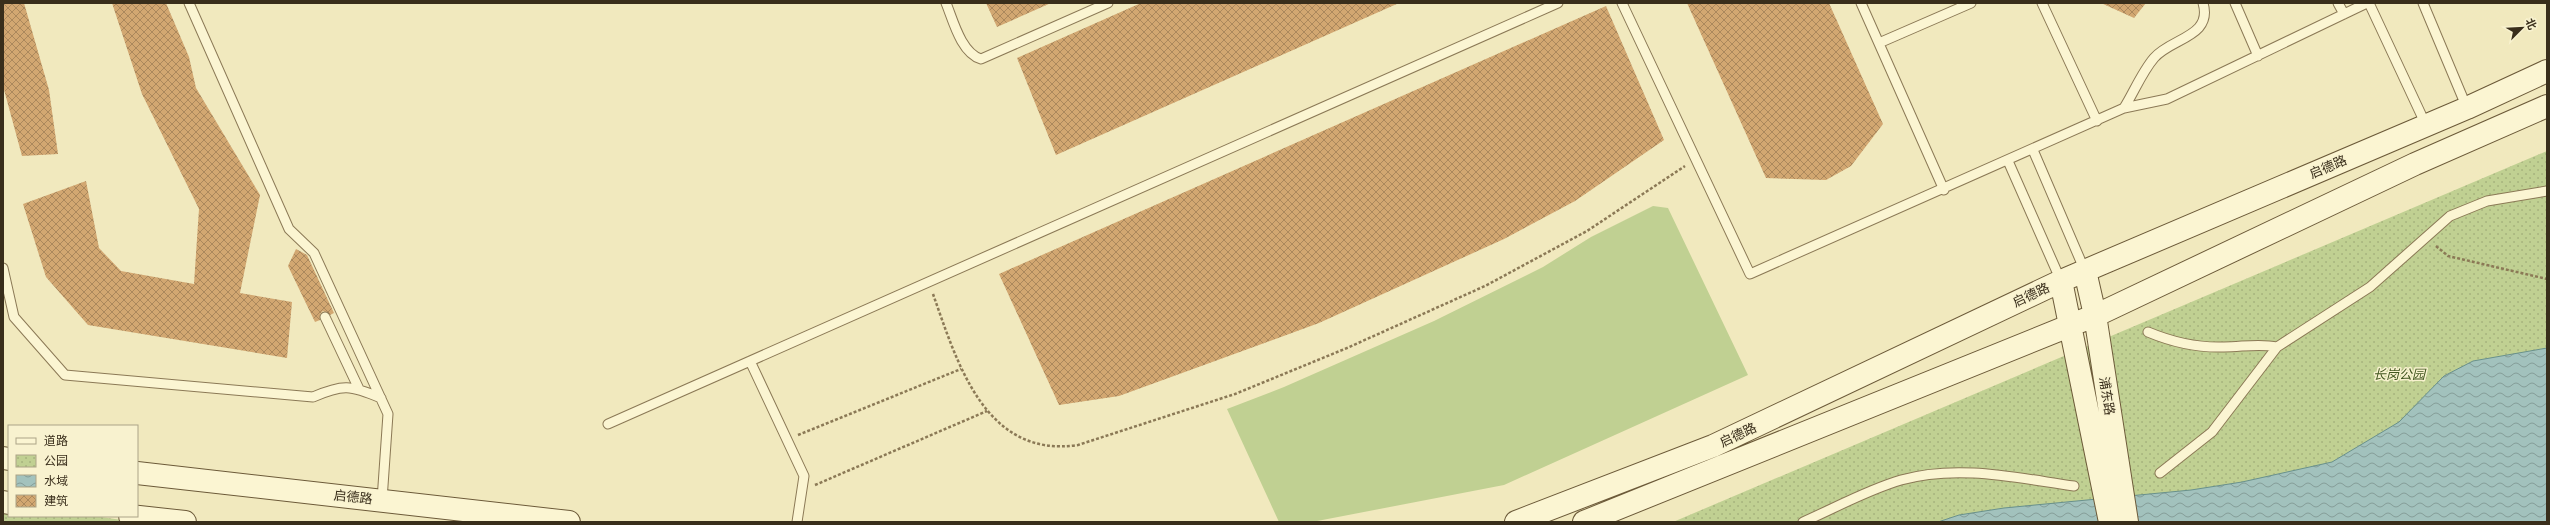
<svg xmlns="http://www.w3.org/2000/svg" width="2550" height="525" font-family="'Roboto Serif','Noto Sans SC',serif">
	<defs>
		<pattern id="park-dots" width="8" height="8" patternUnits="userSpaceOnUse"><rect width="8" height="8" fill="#c0d092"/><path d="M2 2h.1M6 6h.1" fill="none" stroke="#a6b37d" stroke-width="1.8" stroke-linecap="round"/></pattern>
		<pattern id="water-waves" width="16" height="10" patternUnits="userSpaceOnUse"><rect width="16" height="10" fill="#a2c2bd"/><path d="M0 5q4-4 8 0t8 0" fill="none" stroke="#859e99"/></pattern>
		<pattern id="building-cross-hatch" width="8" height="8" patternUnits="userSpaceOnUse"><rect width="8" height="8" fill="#d2a771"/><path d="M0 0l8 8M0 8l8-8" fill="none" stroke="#ab885c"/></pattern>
	</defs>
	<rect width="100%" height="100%" fill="#f1e9be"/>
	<!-- park -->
	<path fill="url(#park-dots)" d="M2547,151V522H1673Z
		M3,504L9,505V516H93L137,522H3Z"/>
	<!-- pitch -->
	<path fill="#c0d092" d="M1653,206L1668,208L1748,375L1504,485L1312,522H1279L1227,409L1284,387L1434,321L1543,267L1591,237Z"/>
	<!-- water -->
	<path fill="url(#water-waves)" stroke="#69918c" d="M2547,348V522H1938L1959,515L2004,508L2191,490L2242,482L2332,462L2399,422L2444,376L2473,361Z"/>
	<!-- building -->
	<path fill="url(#building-cross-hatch)" d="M3,3H24L49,90L58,154L22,156L3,86Z
		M112,3H166L189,57L196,88L260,195L240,293L292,302L287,358L88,325L46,277L23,204L86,181L99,248L121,271L194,284L199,209L142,94Z
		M986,3H1051L997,27Z
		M1141,3H1399L1056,155L1017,58Z
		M1687,3H1829L1883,124L1851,166L1826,180L1766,178Z
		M2101,3H2146L2134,18Z
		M1606,6L1664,140L1575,201L1504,239L1319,323L1119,396L1059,405L999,274Z
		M296,249L307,255L334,313L330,315L323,311L320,314V320L315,322L288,266Z"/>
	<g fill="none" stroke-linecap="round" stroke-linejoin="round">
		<!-- lane casing -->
		<g stroke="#8b7956" stroke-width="11">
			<path id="lane" d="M189,3L289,229L314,253L388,414L382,500
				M946,3C953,20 961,53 981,59L1108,3
				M1622,3L1750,274L2124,108L2167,99L2367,3
				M1861,3L1944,190
				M2042,3L2097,121
				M2235,3L2258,56
				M2338,3L2344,14
				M2369,3L2426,125
				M2423,3L2467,108
				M1879,43L1971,3
				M2124,108C2134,92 2142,72 2154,58C2171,38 2213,37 2203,3
				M2033,150L2085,271
				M2008,161L2061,281
				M3,268L14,317L65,375L313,397C343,384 350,385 381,398
				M325,317L359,389
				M2148,332C2172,342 2198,348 2224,347C2242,347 2259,343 2277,347
				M750,361L804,476L797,522
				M608,424L1558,3
				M2160,473L2212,432L2277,347L2370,287L2450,216L2487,201L2547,191
				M1803,522C1835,508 1867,490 1901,480C1958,464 2017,478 2074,486"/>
		</g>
		<!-- secondary casing -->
		<g stroke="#6c5a39" stroke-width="24">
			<path id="secondary" d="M2085,271L2095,315L2127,522
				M2061,281L2110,522
				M3,458L9,459
				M137,473L569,522
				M3,502L9,503
				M130,516L185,522
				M1516,522L1713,446L2061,281L2467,108L2547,71
				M1584,522L2101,313L2415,164L2547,106"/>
		</g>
		<!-- path -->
		<path stroke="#8b7956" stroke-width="2.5" stroke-dasharray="3 2" stroke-linecap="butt" d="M2436,246L2448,256L2547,279
			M933,294C957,362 985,459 1078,445L1235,394L1347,348L1485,286L1587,231L1685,166
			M798,435L961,369
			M815,485L987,411"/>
		<!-- lane -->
		<use href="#lane" stroke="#fbf5d2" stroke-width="9"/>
		<!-- secondary -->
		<use href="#secondary" stroke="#fbf5d2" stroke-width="22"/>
	</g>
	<g text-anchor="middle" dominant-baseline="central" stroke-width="3" stroke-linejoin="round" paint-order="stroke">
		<!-- street labels -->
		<g font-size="13" fill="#392e1b" stroke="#f8f2cf">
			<text transform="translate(2328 167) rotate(-23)">启德路</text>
			<text transform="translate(2031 295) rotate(-25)">启德路</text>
			<text transform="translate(2107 396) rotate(81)">浦东路</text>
			<text transform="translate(1738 435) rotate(-25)">启德路</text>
			<text transform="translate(353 497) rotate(6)">启德路</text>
		</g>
		<!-- park labels -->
		<g font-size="13" font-style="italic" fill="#425720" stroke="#f8f2cf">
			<text x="2399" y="374">长岗公园</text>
		</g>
	</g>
	<!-- border -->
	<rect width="2550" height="525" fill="none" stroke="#392e1b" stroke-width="8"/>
	<!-- legend -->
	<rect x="8" y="425" width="130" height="92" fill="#f8f2cf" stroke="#aca487"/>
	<rect x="16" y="438" width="20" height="6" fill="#fbf5d2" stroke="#aca487"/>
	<text x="44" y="445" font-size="12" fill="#392e1b">道路</text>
	<rect x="16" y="455" width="20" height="12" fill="url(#park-dots)" stroke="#aca487"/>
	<text x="44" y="465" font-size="12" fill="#392e1b">公园</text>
	<rect x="16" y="475" width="20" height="12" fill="url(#water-waves)" stroke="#aca487"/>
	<text x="44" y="485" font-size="12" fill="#392e1b">水域</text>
	<rect x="16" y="495" width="20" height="12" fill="url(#building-cross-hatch)" stroke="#aca487"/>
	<text x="44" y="505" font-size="12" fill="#392e1b">建筑</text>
	<!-- north arrow -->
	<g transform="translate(2522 28) rotate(66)" stroke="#f8f2cf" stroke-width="3" paint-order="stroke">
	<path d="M0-3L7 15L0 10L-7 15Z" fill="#392e1b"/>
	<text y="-6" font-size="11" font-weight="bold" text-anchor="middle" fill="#392e1b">北</text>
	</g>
</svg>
